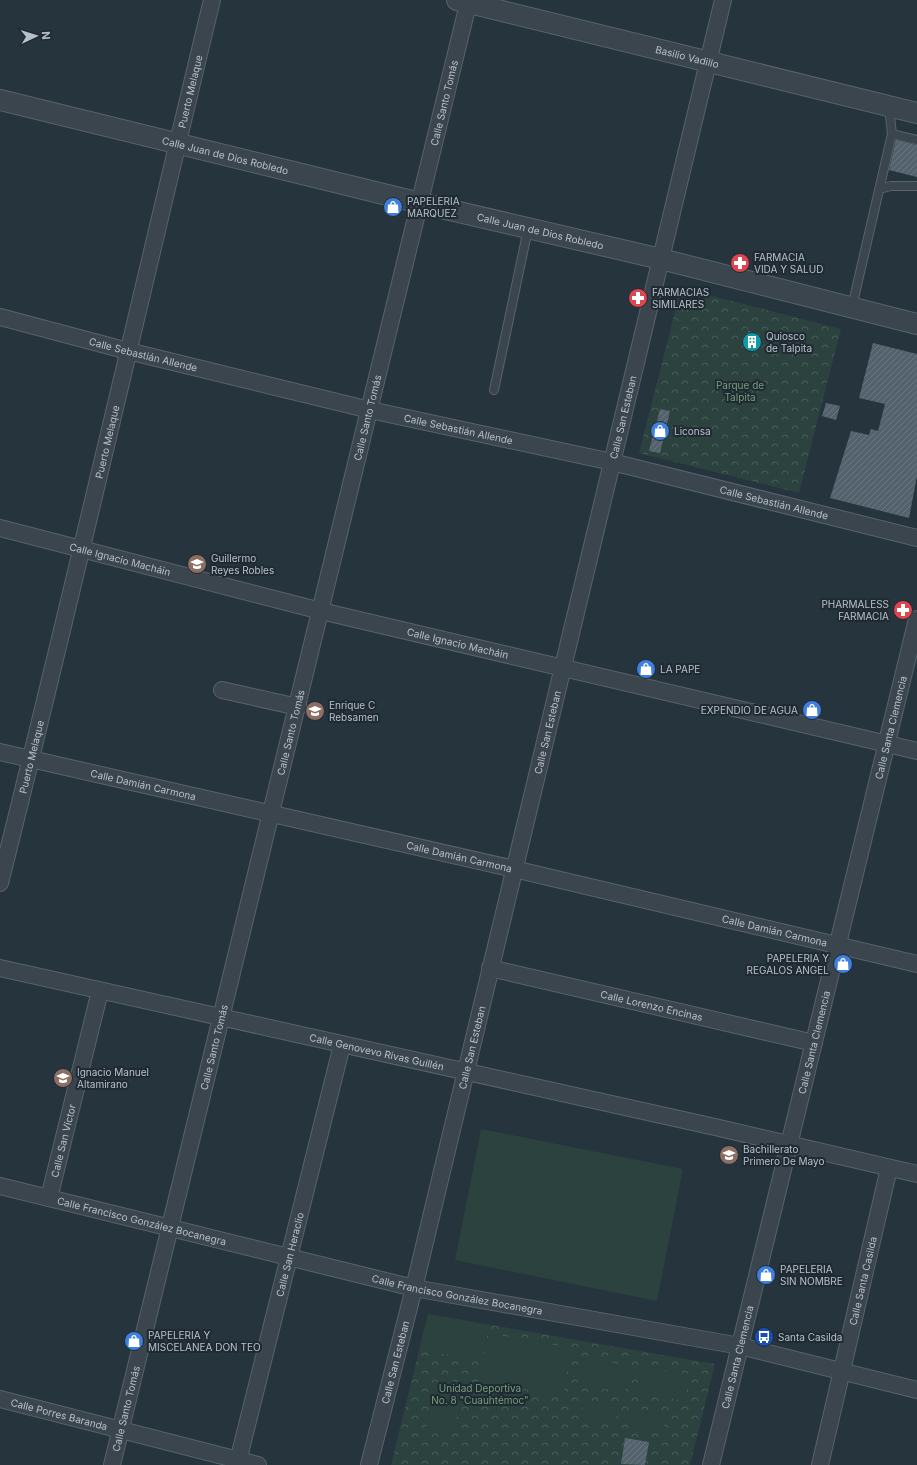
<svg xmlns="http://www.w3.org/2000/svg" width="917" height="1465" font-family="Inter,sans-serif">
	<defs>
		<pattern id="park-crowns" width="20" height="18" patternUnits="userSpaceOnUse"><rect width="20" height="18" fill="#2b423f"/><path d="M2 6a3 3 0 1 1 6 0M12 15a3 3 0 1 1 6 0" fill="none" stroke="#485c59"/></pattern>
		<pattern id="building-hatch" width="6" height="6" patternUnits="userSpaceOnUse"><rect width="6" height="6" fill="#54626d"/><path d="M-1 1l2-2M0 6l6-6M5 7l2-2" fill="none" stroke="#6a7780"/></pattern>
	</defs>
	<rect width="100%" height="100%" fill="#26343d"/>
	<!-- park -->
	<path fill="url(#park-crowns)" d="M681,288L841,329L799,493L639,453Z
		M428,1314L715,1364L690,1465H391Z"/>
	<!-- garden -->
	<path fill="#2b423f" d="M481,1129L683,1169L657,1301L455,1260Z
		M428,1314L489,1325L482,1360L419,1350Z
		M489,1334L571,1348L563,1396L480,1381Z
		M582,1358L629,1366L625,1392L578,1384Z
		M641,1367L689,1375L685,1401L637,1393Z
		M439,1377L465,1384L452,1436L426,1429Z
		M584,1401L618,1407L615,1424L581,1419Z
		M632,1409L666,1415L663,1432L629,1427Z"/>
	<!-- building -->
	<path fill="url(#building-hatch)" d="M896,140L917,145V177L889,170Z
		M749,331L759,334L762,344L755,352L745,349L742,339Z
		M873,343L917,354V476L909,518L830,498L851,431L869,435L871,429L878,431L885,404L859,398Z
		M826,403L840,406L836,420L822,416Z
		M660,409L670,411L660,453L649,451Z
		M625,1438L649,1442L645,1465L621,1464Z"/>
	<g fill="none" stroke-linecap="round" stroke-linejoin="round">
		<!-- service casing -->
		<g stroke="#58636b" stroke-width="10">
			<path id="service" d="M892,134L917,140
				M879,189L891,186H917
				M852,307L892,134L889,107
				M494,390L528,229"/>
		</g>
		<!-- minor casing -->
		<g stroke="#58636b" stroke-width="18">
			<g id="minor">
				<path id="s1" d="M0,317L128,351L370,410L612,462L917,538"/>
				<path id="s2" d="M0,528L321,611L917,751"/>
				<path d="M222,690L298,707"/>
				<path id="s3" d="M0,752L514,869L917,964"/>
				<path id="s4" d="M0,883C74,589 141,294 212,0"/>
				<path id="s5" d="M0,968L715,1127L917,1174"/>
				<path id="s6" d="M490,968L814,1043"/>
				<path id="s7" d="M0,1186L414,1288L740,1346L917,1390"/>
				<path id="s8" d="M49,1198L100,991"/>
				<path id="s9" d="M0,1399L258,1465"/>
				<path id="s10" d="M112,1465L469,0"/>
				<path id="s11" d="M237,1465L342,1045"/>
				<path id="s12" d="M369,1465L414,1288L723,0"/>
				<path id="s13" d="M711,1465L917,619"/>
				<path id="s14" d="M820,1465L889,1168"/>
			</g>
		</g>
		<!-- tertiary casing -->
		<g stroke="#58636b" stroke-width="22">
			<g id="tertiary">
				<path id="s15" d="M457,0L917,113"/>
				<path id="s16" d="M0,100L420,203L661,259L917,324"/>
			</g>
		</g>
		<!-- service -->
		<use href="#service" stroke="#3a454d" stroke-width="8"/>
		<!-- minor -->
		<use href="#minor" stroke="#3a454d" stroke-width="16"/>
		<!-- tertiary -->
		<use href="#tertiary" stroke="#3a454d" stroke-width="20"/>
	</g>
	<!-- icons -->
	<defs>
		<g id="shop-disc" transform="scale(1)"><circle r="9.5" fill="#3f7fe0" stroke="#1f2a32"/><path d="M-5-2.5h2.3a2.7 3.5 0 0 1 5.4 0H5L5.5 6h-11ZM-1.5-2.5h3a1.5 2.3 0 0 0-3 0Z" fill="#fff"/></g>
		<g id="pharmacy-disc" transform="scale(1)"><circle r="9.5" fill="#e0444e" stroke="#1f2a32"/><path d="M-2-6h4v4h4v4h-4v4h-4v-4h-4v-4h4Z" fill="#fff"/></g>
		<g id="building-disc" transform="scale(1)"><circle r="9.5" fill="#0f9aa8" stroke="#1f2a32"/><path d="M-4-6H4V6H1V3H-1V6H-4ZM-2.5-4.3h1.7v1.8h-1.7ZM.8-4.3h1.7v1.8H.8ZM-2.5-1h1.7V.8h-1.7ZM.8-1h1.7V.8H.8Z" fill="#fff"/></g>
		<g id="school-disc" transform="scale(1)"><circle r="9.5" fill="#8d6e63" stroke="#1f2a32"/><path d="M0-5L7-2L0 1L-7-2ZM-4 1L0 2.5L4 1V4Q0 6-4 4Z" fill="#fff"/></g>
		<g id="university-disc" transform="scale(1)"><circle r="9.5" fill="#8d6e63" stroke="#1f2a32"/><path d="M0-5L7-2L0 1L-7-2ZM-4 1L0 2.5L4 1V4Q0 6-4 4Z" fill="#fff"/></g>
		<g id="bus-disc" transform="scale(1)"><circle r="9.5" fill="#1a4fb4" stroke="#1f2a32"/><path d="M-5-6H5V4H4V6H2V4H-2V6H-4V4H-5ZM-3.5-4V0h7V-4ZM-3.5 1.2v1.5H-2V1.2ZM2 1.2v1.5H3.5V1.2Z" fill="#fff"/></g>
	</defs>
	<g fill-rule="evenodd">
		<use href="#shop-disc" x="393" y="207"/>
		<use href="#pharmacy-disc" x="740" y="263"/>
		<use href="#pharmacy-disc" x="638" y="298"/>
		<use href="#building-disc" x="752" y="342"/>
		<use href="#shop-disc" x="660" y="431"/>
		<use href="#school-disc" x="197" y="564"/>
		<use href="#pharmacy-disc" x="903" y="610"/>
		<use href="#shop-disc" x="646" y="669"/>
		<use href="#shop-disc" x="812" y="710"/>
		<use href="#school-disc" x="315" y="711"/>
		<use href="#shop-disc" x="843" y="964"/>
		<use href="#school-disc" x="63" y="1078"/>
		<use href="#university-disc" x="729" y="1155"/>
		<use href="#shop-disc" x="766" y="1275"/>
		<use href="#bus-disc" x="764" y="1337"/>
		<use href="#shop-disc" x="134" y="1341"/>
	</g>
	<g text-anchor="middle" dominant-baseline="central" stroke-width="4" stroke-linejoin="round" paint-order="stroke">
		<!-- street labels -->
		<g font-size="10" fill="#b6c0c8" stroke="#1f2a32">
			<text stroke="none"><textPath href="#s15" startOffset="237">Basilio Vadillo</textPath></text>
			<text stroke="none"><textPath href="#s4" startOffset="814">Puerto Melaque</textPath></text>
			<text stroke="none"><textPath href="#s10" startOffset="1402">Calle Santo Tomás</textPath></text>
			<text stroke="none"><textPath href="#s16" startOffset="232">Calle Juan de Dios Robledo</textPath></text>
			<text stroke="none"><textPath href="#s16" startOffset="556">Calle Juan de Dios Robledo</textPath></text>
			<text stroke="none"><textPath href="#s1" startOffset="148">Calle Sebastián Allende</textPath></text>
			<text stroke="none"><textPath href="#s10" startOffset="1078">Calle Santo Tomás</textPath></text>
			<text stroke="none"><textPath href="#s12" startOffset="1078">Calle San Esteban</textPath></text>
			<text stroke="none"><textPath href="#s1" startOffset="472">Calle Sebastián Allende</textPath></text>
			<text stroke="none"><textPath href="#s4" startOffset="454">Puerto Melaque</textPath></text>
			<text stroke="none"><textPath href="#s1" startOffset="796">Calle Sebastián Allende</textPath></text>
			<text stroke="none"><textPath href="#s2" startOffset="124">Calle Ignacio Macháin</textPath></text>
			<text stroke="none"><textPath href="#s2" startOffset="472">Calle Ignacio Macháin</textPath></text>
			<text stroke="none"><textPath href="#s13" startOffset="759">Calle Santa Clemencia</textPath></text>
			<text stroke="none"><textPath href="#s10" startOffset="754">Calle Santo Tomás</textPath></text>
			<text stroke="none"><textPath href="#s12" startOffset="754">Calle San Esteban</textPath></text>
			<text stroke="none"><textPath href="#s4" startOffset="130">Puerto Melaque</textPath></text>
			<text stroke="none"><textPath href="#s3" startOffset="147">Calle Damián Carmona</textPath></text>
			<text stroke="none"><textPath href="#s3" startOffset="471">Calle Damián Carmona</textPath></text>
			<text stroke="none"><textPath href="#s3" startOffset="795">Calle Damián Carmona</textPath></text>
			<text stroke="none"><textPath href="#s6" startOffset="166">Calle Lorenzo Encinas</textPath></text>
			<text stroke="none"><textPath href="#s13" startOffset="435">Calle Santa Clemencia</textPath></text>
			<text stroke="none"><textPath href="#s10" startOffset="430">Calle Santo Tomás</textPath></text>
			<text stroke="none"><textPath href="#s12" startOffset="430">Calle San Esteban</textPath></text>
			<text stroke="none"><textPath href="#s5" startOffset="386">Calle Genovevo Rivas Guillén</textPath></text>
			<text stroke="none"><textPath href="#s8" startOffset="59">Calle San Víctor</textPath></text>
			<text stroke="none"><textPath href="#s7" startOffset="146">Calle Francisco González Bocanegra</textPath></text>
			<text stroke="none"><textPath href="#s11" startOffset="217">Calle San Heraclio</textPath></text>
			<text stroke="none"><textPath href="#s14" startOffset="189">Calle Santa Casilda</textPath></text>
			<text stroke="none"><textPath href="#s7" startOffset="470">Calle Francisco González Bocanegra</textPath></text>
			<text stroke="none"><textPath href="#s13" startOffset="111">Calle Santa Clemencia</textPath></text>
			<text stroke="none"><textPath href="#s12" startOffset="106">Calle San Esteban</textPath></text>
			<text stroke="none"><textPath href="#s10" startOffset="58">Calle Santo Tomás</textPath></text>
			<text stroke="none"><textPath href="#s9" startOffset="61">Calle Porres Baranda</textPath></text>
		</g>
		<!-- poi labels -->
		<g font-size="10" fill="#b6c0c8" stroke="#1f2a32" text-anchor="start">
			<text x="407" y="201">PAPELERIA<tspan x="407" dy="12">MARQUEZ</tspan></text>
			<text x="754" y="257">FARMACIA<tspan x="754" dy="12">VIDA Y SALUD</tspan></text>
			<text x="652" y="292">FARMACIAS<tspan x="652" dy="12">SIMILARES</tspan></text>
			<text x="766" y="336">Quiosco<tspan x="766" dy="12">de Talpita</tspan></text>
			<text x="674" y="431">Liconsa</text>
			<text x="211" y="558">Guillermo<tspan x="211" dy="12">Reyes Robles</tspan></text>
			<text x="889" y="604" text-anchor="end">PHARMALESS<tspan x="889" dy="12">FARMACIA</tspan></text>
			<text x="660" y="669">LA PAPE</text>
			<text x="329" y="705">Enrique C<tspan x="329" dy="12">Rebsamen</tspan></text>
			<text x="798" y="710" text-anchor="end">EXPENDIO DE AGUA</text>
			<text x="829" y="958" text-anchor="end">PAPELERIA Y<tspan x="829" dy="12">REGALOS ANGEL</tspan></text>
			<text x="77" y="1072">Ignacio Manuel<tspan x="77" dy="12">Altamirano</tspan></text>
			<text x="743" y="1149">Bachillerato<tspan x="743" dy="12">Primero De Mayo</tspan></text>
			<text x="780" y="1269">PAPELERIA<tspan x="780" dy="12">SIN NOMBRE</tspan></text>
			<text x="148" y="1335">PAPELERIA Y<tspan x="148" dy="12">MISCELANEA DON TEO</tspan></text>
			<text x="778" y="1337">Santa Casilda</text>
		</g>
		<!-- park labels -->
		<g font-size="10" fill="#769d79" stroke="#1f2a32">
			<text x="740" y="385">Parque de<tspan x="740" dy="12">Talpita</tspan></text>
			<text x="480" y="1388">Unidad Deportiva<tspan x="480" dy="12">No. 8 "Cuauhtémoc"</tspan></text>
		</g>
	</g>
	<!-- north arrow -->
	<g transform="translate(36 36) rotate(86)" stroke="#1f2a32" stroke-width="3" paint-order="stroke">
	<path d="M0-3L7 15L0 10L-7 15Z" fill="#b6c0c8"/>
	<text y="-6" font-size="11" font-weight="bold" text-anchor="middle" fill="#b6c0c8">N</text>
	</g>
</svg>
